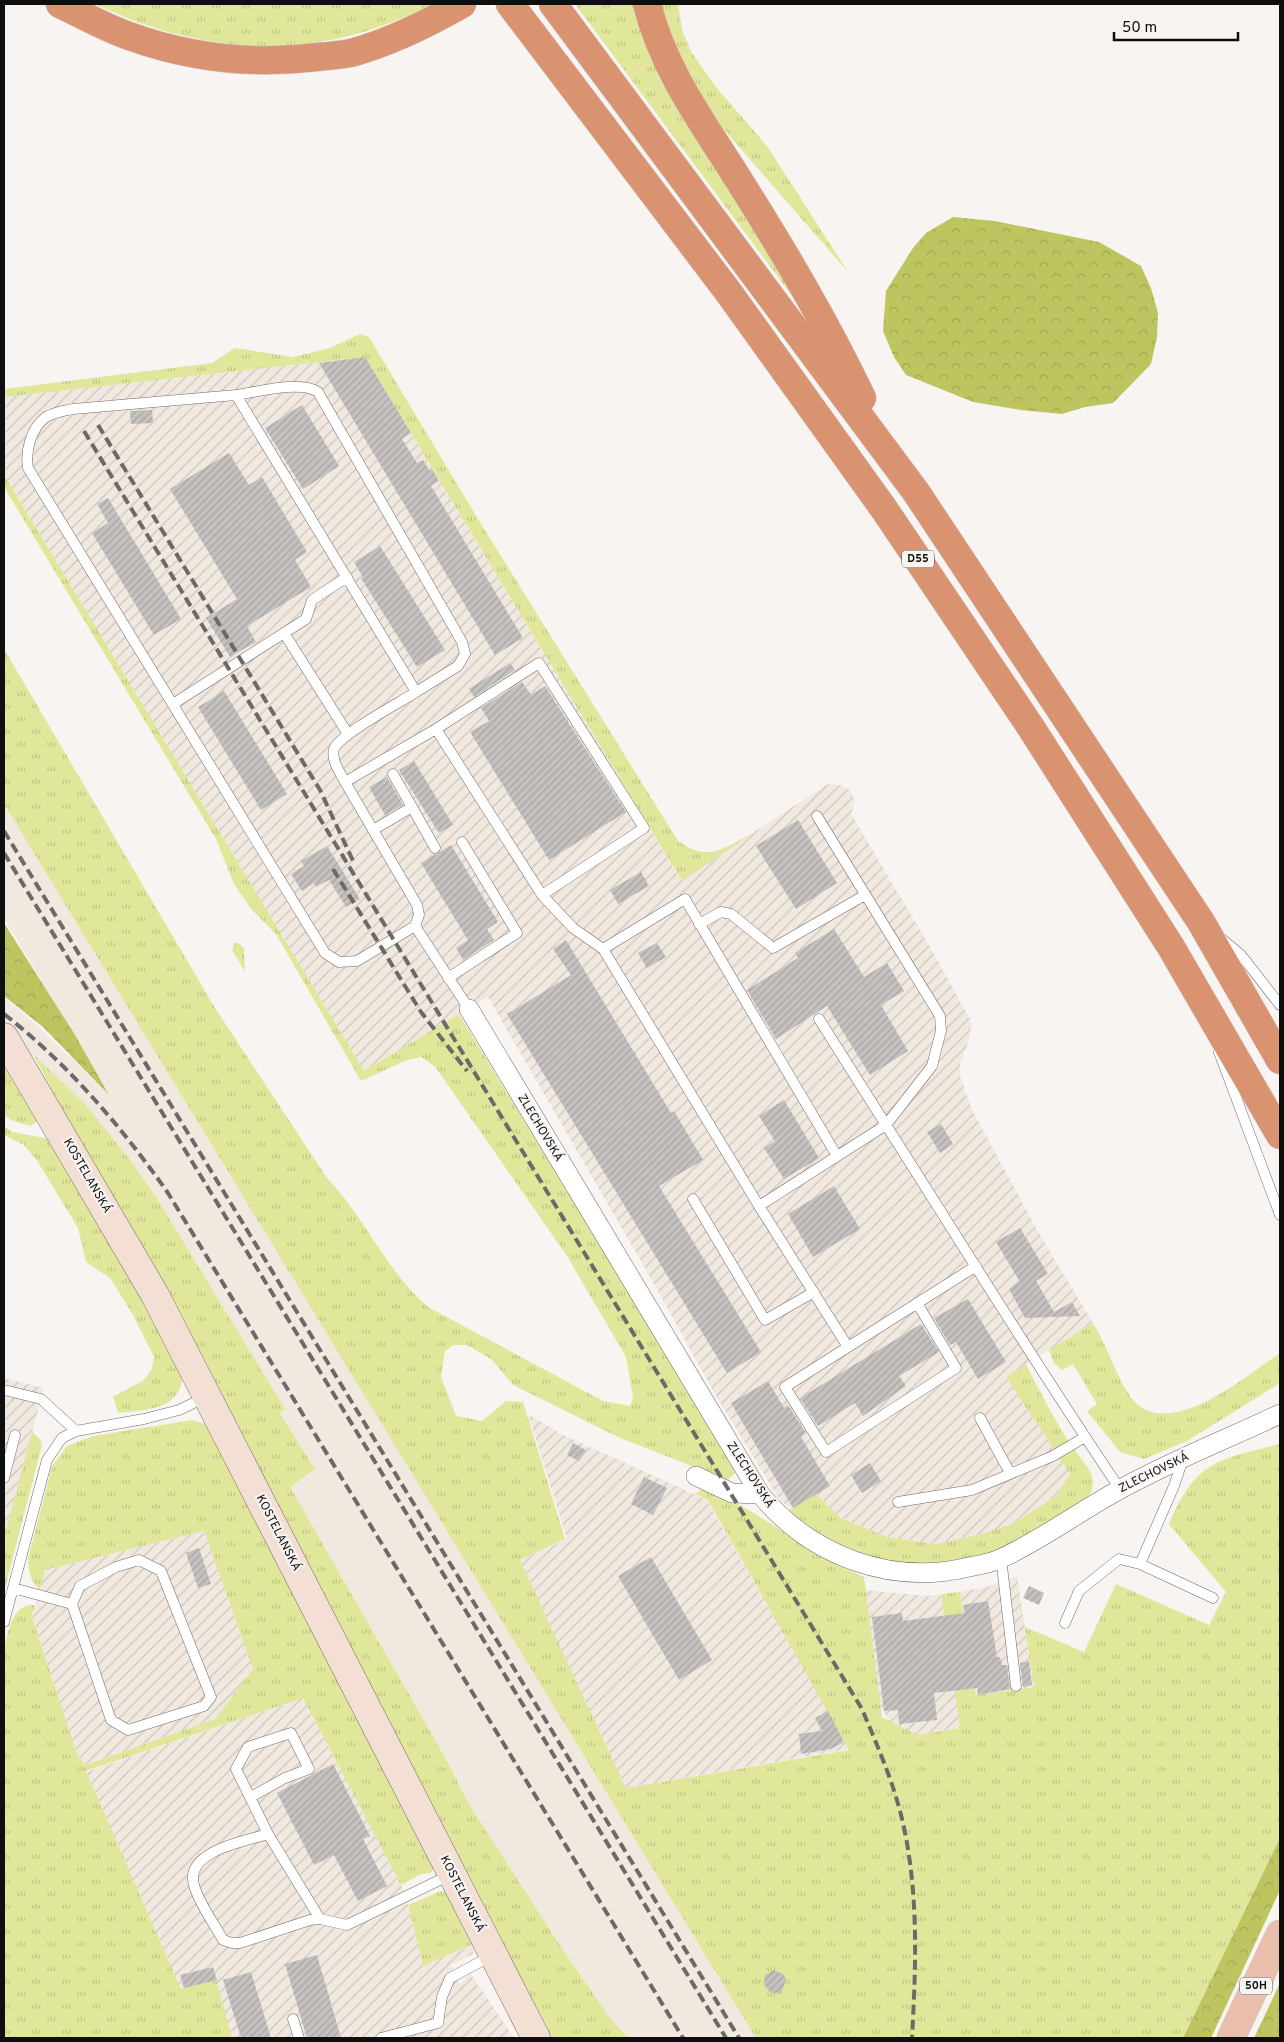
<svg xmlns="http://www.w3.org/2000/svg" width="1284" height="2042" font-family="Overpass,sans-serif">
	<defs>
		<pattern id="industrial-furrows" width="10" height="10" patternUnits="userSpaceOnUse" patternTransform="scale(1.25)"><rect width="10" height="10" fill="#f1e8e0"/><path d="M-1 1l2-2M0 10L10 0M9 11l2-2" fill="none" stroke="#cdc6bf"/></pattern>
		<pattern id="grass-tufts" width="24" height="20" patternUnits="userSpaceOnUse" patternTransform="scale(1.25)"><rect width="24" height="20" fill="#e1e79a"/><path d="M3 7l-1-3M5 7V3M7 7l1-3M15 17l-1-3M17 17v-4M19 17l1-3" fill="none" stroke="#c0c584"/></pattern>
		<pattern id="forest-crowns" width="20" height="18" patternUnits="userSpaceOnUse" patternTransform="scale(1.25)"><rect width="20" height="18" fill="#bec460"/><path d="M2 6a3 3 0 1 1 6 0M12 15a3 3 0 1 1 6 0" fill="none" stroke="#a2a752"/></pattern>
		<pattern id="building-hatch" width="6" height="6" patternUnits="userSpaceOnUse" patternTransform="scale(1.25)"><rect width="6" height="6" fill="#c4c1bf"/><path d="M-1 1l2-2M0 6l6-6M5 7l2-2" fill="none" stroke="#a7a5a3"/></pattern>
	</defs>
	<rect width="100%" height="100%" fill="#f7f4f2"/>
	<!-- built -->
	<path fill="#f1e8e0" d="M4,804L544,1688L756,2038H628L610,2018L565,1953L470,1806L446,1759L290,1487L315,1468L280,1412L285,1409L158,1200L131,1161L64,1084L4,1030V998L33,1022L110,1096L4,918Z"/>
	<!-- industrial -->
	<path fill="url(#industrial-furrows)" d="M365,357L681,880L828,784L840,785L850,790L855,801L851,814L933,952L972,1023L968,1043L960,1063V1076L972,1110L1040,1235L1093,1323L1006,1377L1070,1474L1056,1496L1014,1523L978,1535L937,1544L887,1537L842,1519L816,1494L789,1508L778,1497L715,1394L657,1289L488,997L364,1071L4,475V397Z
		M4,1378L44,1388L4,1537Z
		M528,1414L561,1434L707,1500L849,1749L626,1788L520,1560L567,1539Z
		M204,1531L253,1669L215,1719L84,1765L77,1754L32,1617L45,1570Z
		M1017,1576L1034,1687L976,1695L960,1592L986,1587Z
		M842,1588L928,1596L941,1594L961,1728L899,1738L856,1665Z
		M303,1698L401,1885L408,1905L423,1966L474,1944L473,1954L451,1965L460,1984L470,1973L514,2038H232L215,1981L181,1989L86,1772Z"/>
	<!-- grass -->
	<path fill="url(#grass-tufts)" d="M95,4H433C320,62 208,58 95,4Z
		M575,4H636L821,335Z
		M661,4H678L682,30L692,53L716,87L767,146L848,272L701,103L665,22Z
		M360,334L369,337L475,514L678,841C709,863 723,848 753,833L682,881L365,357L4,397V389L212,363L235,348L293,357L330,348Z
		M4,475L364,1071L459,1014L735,1468V1473L728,1480L620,1438L513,1385L491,1359L467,1345H453L445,1351L441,1377L456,1416L482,1421L506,1401L523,1402L565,1539L520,1560L626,1788L849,1750L708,1500L695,1494L702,1489C742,1501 777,1529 812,1551C828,1561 847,1569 864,1577L882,1717L917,1735L960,1728L941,1594L960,1592L976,1695L1034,1687L1025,1627L1084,1652L1116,1584L1209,1625L1226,1592L1169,1524C1197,1459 1217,1461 1280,1444V1838L1183,2038H756L4,804V649L215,1008L327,1178C365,1217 386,1271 428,1307L603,1401L630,1406L633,1397L626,1357L567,1256L436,1068L422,1057L407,1060L361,1081L276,934L252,910L234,884L216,839L4,487Z
		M235,943H239L244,949L245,972L232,950Z
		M33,1054L84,1103L131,1161L158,1200L285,1409L280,1413L315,1469L290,1487L446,1759L470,1806L565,1953L610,2018L628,2038H549Z
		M4,1059L37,1121L31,1126L13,1121L4,1115Z
		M4,1126L12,1132L50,1139C70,1172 188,1358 182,1382C176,1411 141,1410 118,1413L113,1397L144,1380L152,1369L154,1357L133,1315L110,1278L86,1262L78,1228L38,1162L24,1145L4,1135Z
		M1093,1323C1107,1345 1116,1376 1130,1396C1165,1446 1246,1376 1280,1353V1383L1187,1441L1144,1459L1120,1452L1087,1411L1097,1404L1073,1364L1062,1370L1054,1363L1049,1350Z
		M1026,1364C1042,1396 1058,1427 1079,1456C1085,1464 1093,1472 1093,1483C1093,1502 1067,1513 1054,1520C1030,1534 1005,1550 978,1556C931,1569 873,1565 830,1542C815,1534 800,1521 787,1511L816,1494L842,1519L887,1537L936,1544L978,1535L1014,1523L1056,1496L1070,1474L1006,1377Z
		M192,1420L206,1424L434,1867L431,1873L421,1874L401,1885L303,1698L86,1771L181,1989L216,1979L232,2038H4V1651C8,1633 11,1603 35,1605L32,1617L77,1754L85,1765L215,1719L253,1669L204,1531L45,1570L40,1590C30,1581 29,1572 28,1559L52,1466L67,1446L93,1436Z
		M32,1432L40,1439L42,1445L4,1592V1537Z
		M441,1891L447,1893L473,1944L423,1966L408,1905Z"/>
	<!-- forest -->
	<path fill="url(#forest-crowns)" d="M953,217L995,221L1099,242L1141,266L1151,288L1158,313L1157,337L1151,364L1113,403L1085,407L1062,414L1021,410L973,402L906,375L894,357L883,331L886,291L913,248L926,233Z
		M4,923L75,1035L109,1095L43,1027L4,996Z
		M1280,1838V1890L1211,2038H1183Z
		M1280,1983V2033L1278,2038H1254Z"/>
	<!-- building -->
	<path fill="url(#building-hatch)" d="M365,357L411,433L402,439L417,463L423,460L430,471L432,469L439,481L431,486L523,638L495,655L319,363Z
		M302,405L339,466L303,489L265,428Z
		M152,410L153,423L131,424L130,411Z
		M229,453L249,485L262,477L307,552L295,560L311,587L247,626L256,642L230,657L206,618L237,599L170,489Z
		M108,498L181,619L154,635L92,533L108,523L97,504Z
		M380,546L445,650L417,667L361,578L363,577L354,562Z
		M510,663L515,670L474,697L469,689Z
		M522,682L531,695L545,686L626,812L549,860L470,732L489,721L481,708Z
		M224,691L287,794L261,810L198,707Z
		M414,761L453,825L439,833L399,770Z
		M387,777L403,805L385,815L369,787Z
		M798,820L837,883L796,909L756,846Z
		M451,845L498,922L487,929L494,940L463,960L456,948L468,940L421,863Z
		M327,846L360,899L346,907L329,880L316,887L314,883L302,891L291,874L304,866L301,861Z
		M641,872L649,886L618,904L610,890Z
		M834,929L864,977L887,963L904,991L881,1005L908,1051L870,1075L827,1006L776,1039L747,990L798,958L795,953Z
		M566,940L671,1113L674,1111L703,1160L659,1186L761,1352L727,1373L507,1014L571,975L553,949Z
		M657,943L666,957L647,968L638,953Z
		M784,1100L819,1158L784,1179L764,1148L775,1141L759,1116Z
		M941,1124L953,1144L940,1153L927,1132Z
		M834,1186L860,1229L813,1257L788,1214Z
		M1020,1228L1048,1274L1036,1281L1054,1312L1072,1302L1080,1316L1025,1318L1009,1289L1020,1282L996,1242Z
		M968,1299L1006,1362L978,1379L956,1342L950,1345L934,1318Z
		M921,1324L939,1352L899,1376L906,1386L863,1416L855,1403L818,1426L800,1398Z
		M768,1381L784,1408L788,1405L806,1433L801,1437L830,1486L793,1508L731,1403Z
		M573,1443L586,1450L579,1461L567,1455Z
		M870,1463L881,1481L862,1493L851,1475Z
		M644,1477L667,1488L653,1515L631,1504Z
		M199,1548L211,1584L198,1588L186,1553Z
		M651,1557L712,1660L679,1680L618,1576Z
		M1029,1586L1044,1593L1039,1605L1023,1598Z
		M988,1601L997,1657H1000L1002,1665H1007L1010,1689L978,1695L977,1688L934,1693L937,1720L899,1724L898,1710L884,1711L872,1617L902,1613L903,1621L965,1613L963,1605Z
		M1029,1661L1032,1685L1023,1687L1020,1663Z
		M828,1711L844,1742L831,1749L801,1754L799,1734L822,1731L815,1718Z
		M333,1764L370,1836L363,1839L387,1886L358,1901L334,1855L314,1865L277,1793Z
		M317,1955L341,2038H307L285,1964Z
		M213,1967L217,1980L184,1988L180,1975Z
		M774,1970L783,1974L786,1979L781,1994L770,1992L764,1985L765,1975Z
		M251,1972L271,2038H241L223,1980Z"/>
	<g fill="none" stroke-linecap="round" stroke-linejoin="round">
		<!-- service casing -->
		<g stroke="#6e6b69" stroke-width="11">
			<path id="service" d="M236,395C257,392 301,380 318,392L462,642L465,654L458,666L416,692L236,395L73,409C64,411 54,412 46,417C31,428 25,451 28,468L325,953L339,962L357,961L415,926L419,915L417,905L345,782L436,729L542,895L573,928L603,949
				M284,633L306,619L312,600L347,577
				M173,704L284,633L348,734
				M436,729L539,663L644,828L542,895
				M393,774L412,807
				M345,782C340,772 331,761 334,749C340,734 399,703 416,692
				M817,816L940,1016L941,1031L932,1066L886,1125L819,1019
				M373,830L412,807L435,848
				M699,924L721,912L731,914L773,948L865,895
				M415,926L469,1009
				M1222,939L1241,955L1280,1005
				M448,978L517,933L462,842
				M1219,1052L1280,1215
				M693,1199L765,1320L814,1292
				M759,1206L603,949L685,899L837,1156
				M976,1266L848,1347L759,1206L886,1125C964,1247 1039,1370 1120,1489
				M848,1347L785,1387L826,1452L956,1368L917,1303
				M4,1390L41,1399L76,1431
				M980,1418L1010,1473
				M1183,1459L1174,1486L1140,1564L1213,1598
				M4,1478L15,1435
				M898,1502L972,1490L1053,1456L1085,1437
				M1001,1558L1016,1686
				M13,1588L72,1604L80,1586L116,1567L139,1560L161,1571L211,1697L204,1706L128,1730L111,1720L72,1604
				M4,1622L47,1460L62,1438L76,1431L144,1419L179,1410L206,1397
				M1065,1623L1079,1591L1119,1559L1140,1564
				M251,1797L285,1778L309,1769L291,1733L248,1747L236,1769L268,1834L320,1919L347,1925L452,1874
				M268,1834C246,1841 184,1851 194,1885C199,1904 214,1923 223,1940L232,1943H240L310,1920L320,1919
				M293,2019L299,2038
				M381,2038L438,2023L442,1997L450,1978L493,1955"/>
		</g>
		<!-- minor casing -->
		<g stroke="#6e6b69" stroke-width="20">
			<path id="minor" d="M469,1009L760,1494C811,1556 891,1586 969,1567C980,1565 992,1563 1002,1558C1043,1539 1080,1511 1119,1490C1171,1461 1227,1439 1280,1414
				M696,1476L732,1493L760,1494"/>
		</g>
		<!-- secondary casing -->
		<g stroke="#6e6b69" stroke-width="29">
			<path id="secondary" d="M4,1037L155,1295L536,2038"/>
		</g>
		<!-- primary casing -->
		<g stroke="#cfcfcf" stroke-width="29">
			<path id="primary" d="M1231,2038L1280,1934"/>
		</g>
		<!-- motorway casing -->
		<g stroke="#cfcfcf" stroke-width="29">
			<path id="motorway" d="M60,4C83,15 106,28 129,36C190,58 253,65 317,57C328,56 340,55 351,53C391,42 427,24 462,4
				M510,4L729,293L884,509L1030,726L1171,947L1280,1135
				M553,4L916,492L1201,922L1280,1060
				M647,4C663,68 700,119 735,174C781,247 825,320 862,398"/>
		</g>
		<!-- service -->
		<use href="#service" stroke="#fff" stroke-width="10"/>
		<!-- minor -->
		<use href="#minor" stroke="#fff" stroke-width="19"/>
		<!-- secondary -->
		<use href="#secondary" stroke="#f4dfd4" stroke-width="28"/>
		<!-- primary -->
		<use href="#primary" stroke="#e9beaa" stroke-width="28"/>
		<!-- motorway -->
		<use href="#motorway" stroke="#da9371" stroke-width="28"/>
		<!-- rail -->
		<path stroke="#6c6a69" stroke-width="4" stroke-dasharray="10 5" stroke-linecap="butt" d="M98,425L320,790L354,863
			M84,431L862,1709C877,1745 893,1781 902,1819C919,1891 916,1965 912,2038
			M4,831L739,2038
			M4,853L726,2038
			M333,869L421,1012L467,1071
			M4,1014C68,1064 121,1126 168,1193L683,2038"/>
	</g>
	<g text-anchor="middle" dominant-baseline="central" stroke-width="4.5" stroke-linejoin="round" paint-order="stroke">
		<!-- shield labels -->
		<g fill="#f7f4f2" stroke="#555352" stroke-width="1">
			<rect x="902" y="550.5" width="32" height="17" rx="4"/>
			<rect x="1240" y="1977.5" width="32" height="17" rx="4"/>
		</g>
		<g font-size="11" font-weight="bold" fill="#0f0e0e">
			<text x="918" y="559">D55</text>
			<text x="1256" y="1986">50H</text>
		</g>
		<!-- street labels -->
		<g font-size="12" fill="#0f0e0e" stroke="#f7f4f2">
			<text transform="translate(540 1128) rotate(59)">ZLECHOVSKÁ</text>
			<text transform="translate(87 1176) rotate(60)">KOSTELANSKÁ</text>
			<text transform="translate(1154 1473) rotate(-26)">ZLECHOVSKÁ</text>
			<text transform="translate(750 1475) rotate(57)">ZLECHOVSKÁ</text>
			<text transform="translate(278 1533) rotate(63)">KOSTELANSKÁ</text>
			<text transform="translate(462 1894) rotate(63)">KOSTELANSKÁ</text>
		</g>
	</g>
	<!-- border -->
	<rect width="1284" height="2042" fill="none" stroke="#0f0e0e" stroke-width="10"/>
	<!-- scale -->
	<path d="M1114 32v8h124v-8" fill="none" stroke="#0f0e0e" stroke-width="2.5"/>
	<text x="1122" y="32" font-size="15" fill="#0f0e0e" stroke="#f7f4f2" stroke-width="4" paint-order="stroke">50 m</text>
</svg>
